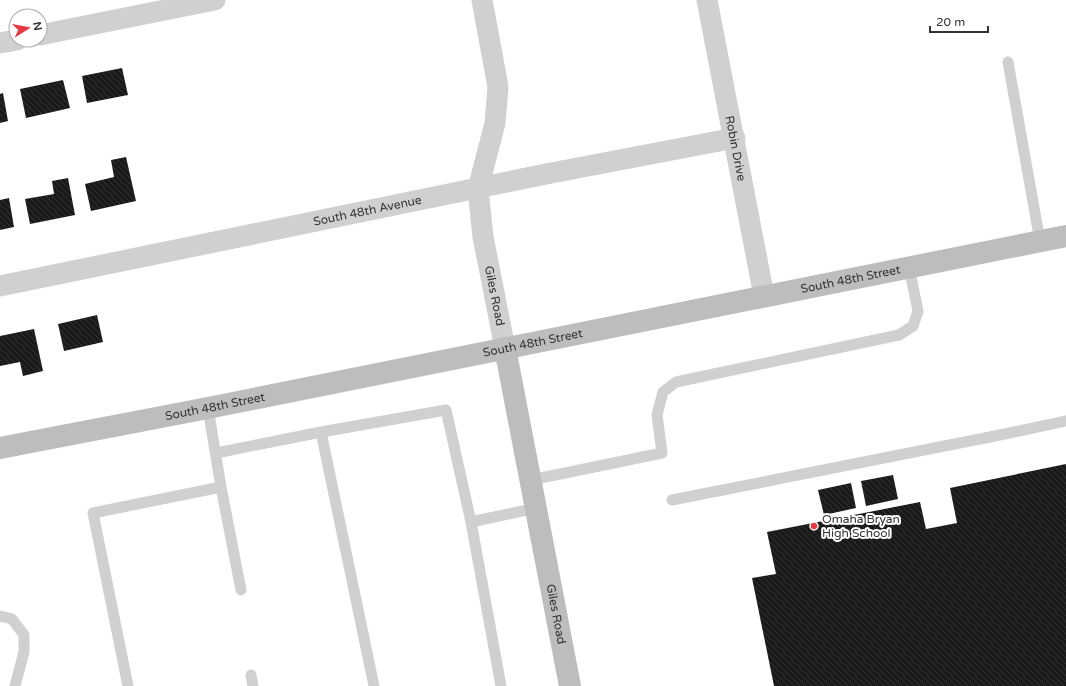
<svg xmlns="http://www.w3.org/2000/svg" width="1066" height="686" font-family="'Varela Round',sans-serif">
	<defs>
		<pattern id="building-back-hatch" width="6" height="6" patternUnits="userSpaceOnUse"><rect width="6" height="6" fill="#1a1a1a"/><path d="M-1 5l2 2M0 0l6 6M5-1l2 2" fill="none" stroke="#333"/></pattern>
	</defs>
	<rect width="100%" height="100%" fill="#fff"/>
	<!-- building -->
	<path fill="url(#building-back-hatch)" d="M122,68L128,95L87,103L82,76Z
		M63,80L70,108L26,118L20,89Z
		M3,93L8,121L0,123V94Z
		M126,157L136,201L91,211L85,184L114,177L111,160Z
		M68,178L75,215L30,224L25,199L54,194L52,181Z
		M9,198L14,227L0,230V200Z
		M97,315L103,342L64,351L58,324Z
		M34,329L43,371L23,376L20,362L0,366V336Z
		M1066,464V686H774L752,578L776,574L767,532L920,502L926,529L957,523L950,488Z
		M893,475L898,499L866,506L861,481Z
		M851,483L856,508L824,515L818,490Z"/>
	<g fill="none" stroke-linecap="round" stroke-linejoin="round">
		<!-- lane -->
		<path stroke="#d0d0d0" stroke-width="11" d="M1008,62L1040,241
			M208,408L221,487L241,590
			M321,432L374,686
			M216,453L321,432L446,410L471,522L501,686
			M531,480L662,453L657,415L663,392L676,382L899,335L913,326L918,311L909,267
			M672,500L1000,435L1066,421
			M471,522L536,508
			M0,616L12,619L24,635V652L15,686
			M251,675L253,686
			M128,686L93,513L221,487"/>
		<!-- street -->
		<g stroke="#d0d0d0" stroke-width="21">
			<path id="s1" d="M482,0L498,87L495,123L478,189L483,237L505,348"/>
			<path id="s2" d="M707,0L764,296"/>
			<path d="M40,35L215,0"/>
			<path d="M0,43L17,40"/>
			<path id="s3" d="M0,286L546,174L735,138"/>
		</g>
		<!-- secondary -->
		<g stroke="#bdbdbd" stroke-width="22">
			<path id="s4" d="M505,348L570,686"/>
			<path id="s5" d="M0,448L208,408L1066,236"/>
		</g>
	</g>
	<!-- markers -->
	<circle fill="#e63946" stroke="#fff" stroke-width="1.5" cx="814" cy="526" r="4"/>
	<g text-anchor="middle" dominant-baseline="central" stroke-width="4" stroke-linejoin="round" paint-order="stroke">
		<!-- street labels -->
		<g font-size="12" fill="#333" stroke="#fff">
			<text stroke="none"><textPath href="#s2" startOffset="151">Robin Drive</textPath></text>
			<text stroke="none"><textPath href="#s3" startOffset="375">South 48th Avenue</textPath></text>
			<text stroke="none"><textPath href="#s5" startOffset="867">South 48th Street</textPath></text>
			<text stroke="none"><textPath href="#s1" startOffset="301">Giles Road</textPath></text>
			<text stroke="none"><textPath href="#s5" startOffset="543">South 48th Street</textPath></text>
			<text stroke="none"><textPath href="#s5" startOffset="219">South 48th Street</textPath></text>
			<text stroke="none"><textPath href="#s4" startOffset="271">Giles Road</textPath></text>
		</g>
		<!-- poi labels -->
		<g font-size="12" fill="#333" stroke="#fff" text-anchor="start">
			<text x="822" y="519">Omaha Bryan<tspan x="822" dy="14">High School</tspan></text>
		</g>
	</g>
	<!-- north arrow -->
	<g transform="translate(28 28) rotate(79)"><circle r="19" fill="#ffffff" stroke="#adadad"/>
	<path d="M0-3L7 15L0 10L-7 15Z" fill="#e63946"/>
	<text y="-6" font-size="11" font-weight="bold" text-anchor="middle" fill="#333333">N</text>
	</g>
	<!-- scale -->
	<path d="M930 26v6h58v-6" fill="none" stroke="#333333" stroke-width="2"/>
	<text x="936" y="26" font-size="12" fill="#333333" stroke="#ffffff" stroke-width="3" paint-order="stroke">20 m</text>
</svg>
